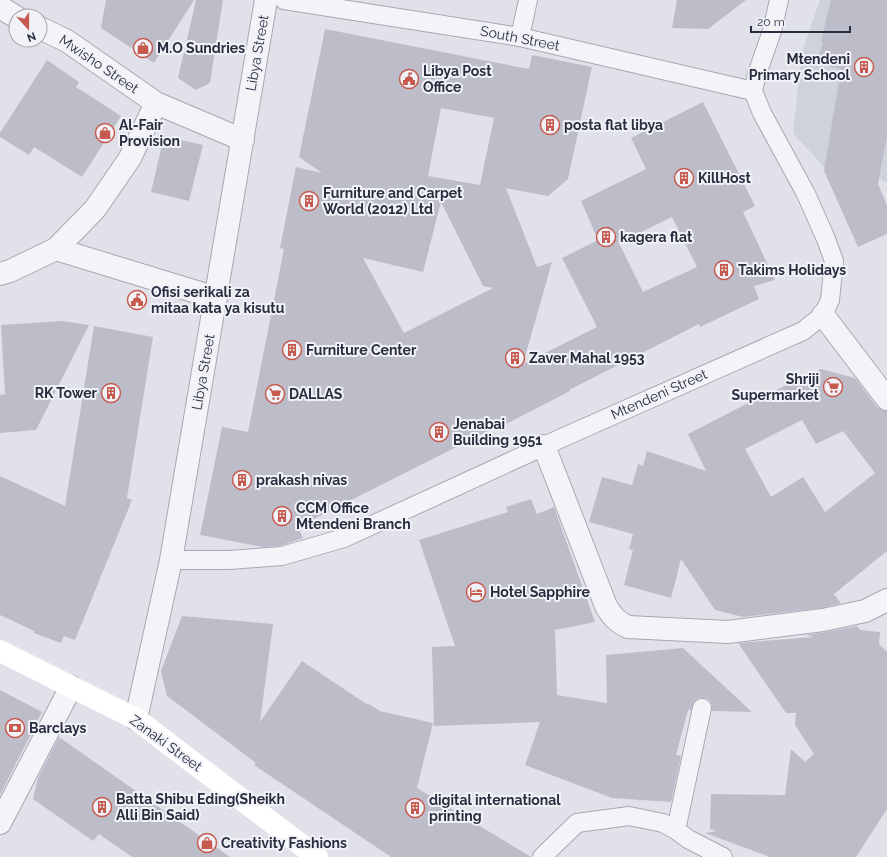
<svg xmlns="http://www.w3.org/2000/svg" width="887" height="857" font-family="Raleway,sans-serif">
	<rect width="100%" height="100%" fill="#e1e2e9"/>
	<!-- built -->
	<path fill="#cfd1db" d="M820,0H887V182L859,171L825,168L793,133L802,52Z"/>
	<!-- building -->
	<path fill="#bcbdc9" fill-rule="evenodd" d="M106,0H194L154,63L101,28Z
		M196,0H223L210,83L196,90L178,78Z
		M677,0H746L708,29L672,28Z
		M831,0H887V135L878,184L887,205V234L858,247L824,171L841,69L817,63L823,42L821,41Z
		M325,29L529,69L532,55L592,67L568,179L548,196L506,188L537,267L552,262L523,364L597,327L562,258L598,240L581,201L646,169L631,138L703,102L755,206L743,212L775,280L754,286L759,299L700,327L699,324L569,390L570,391L512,421L497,428L496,427L298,527L303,538L280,546L263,547L200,535L222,427L248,432L284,249L280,248L296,167L322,173L299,157ZM441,108L494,118L480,185L428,176ZM441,202L483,286L493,288L404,333L363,258L423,272ZM672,217L697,267L643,292L619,243Z
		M47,60L79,82L76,87L121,116L82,177L34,147L29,155L0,137V133Z
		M164,136L203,145L189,201L151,192Z
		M62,321L89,325L36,430L0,433V395L5,394L1,325Z
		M94,326L153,337L127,498L132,500L75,640L64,636L61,643L34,633V631L0,615V476L65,506Z
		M821,369L855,378L877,407L882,410L887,411V551L834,594L841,603L821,608L743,617L715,610L681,559L671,598L624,585L633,550L629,549L633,534L589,522L602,477L632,485L638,464L643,466L647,451L706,471L688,434L748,403ZM802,420L816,444L843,431L875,473L825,512L803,477L771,497L745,449Z
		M531,499L537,514L554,507L595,622L555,630L557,695L607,703L606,655L683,648L752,712L712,711V705L709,700L705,698H699L694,701L691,710H688L676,755L681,756L671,802L612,798L525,765L540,722L434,726L432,647L455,646L419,540L508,512L506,507Z
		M182,616L273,624L260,722L302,661L368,705L369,704L380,711L433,723L417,788L531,857H391L254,765L256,763L167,696L161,671Z
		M857,626L860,630L880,632L879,644L887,652V809L856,857H770L705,833L717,831L710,829L711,794L785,795L791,749L805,762L814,754L795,725L796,713H786L738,643L814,637L806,635L826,632Z
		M0,690L42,712L0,795Z
		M59,737L230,857H132L99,834L93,841L33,799L38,778Z"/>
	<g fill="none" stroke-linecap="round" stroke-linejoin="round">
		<!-- lane casing -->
		<g stroke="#a6a8b3" stroke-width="20">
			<path id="lane" d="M284,0L520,37L753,91
				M520,37L528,0
				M171,560H229L282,556L344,538L564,437L803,331L823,315L830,300L834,261L826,239L806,194L762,113L753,91L757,74L772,31L779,0
				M676,830L702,708
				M542,857L577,823L629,816L663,823L676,830L688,839L723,857"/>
		</g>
		<!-- street casing -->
		<g stroke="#a6a8b3" stroke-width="24">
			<path id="street" d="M0,7L16,17
				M40,28L67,41L156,103L243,140
				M56,249L216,298
				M0,274L10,271L56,249L95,209L130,158L156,103
				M823,315L887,399
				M544,446L606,606C612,616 617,622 628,627L728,632L823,620L865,611L887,600
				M136,719L171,560L266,0
				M0,823L71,687"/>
		</g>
		<!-- lane -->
		<use href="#lane" stroke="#f4f4f8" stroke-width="18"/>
		<!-- street -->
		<use href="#street" stroke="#f4f4f8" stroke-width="22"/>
		<!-- secondary -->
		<path stroke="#fff" stroke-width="22" d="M0,651L136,719L317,857"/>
	</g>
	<!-- icons -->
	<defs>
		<g id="shop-ring" transform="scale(1)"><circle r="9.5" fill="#f1f2f7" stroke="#c65a4e" stroke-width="1.5"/><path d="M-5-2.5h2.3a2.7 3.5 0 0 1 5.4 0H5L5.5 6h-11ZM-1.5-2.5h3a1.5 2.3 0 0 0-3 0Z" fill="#c65a4e"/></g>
		<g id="building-ring" transform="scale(1)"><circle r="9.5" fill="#f1f2f7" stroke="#c65a4e" stroke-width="1.5"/><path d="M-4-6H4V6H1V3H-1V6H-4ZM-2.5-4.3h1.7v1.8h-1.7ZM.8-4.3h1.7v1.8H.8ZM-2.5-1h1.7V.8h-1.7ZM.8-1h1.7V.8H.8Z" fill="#c65a4e"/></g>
		<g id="civic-ring" transform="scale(1)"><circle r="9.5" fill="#f1f2f7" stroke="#c65a4e" stroke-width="1.5"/><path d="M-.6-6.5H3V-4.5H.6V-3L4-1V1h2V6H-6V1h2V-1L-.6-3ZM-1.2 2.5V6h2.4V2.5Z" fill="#c65a4e"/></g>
		<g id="supermarket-ring" transform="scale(1)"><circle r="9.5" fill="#f1f2f7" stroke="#c65a4e" stroke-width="1.5"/><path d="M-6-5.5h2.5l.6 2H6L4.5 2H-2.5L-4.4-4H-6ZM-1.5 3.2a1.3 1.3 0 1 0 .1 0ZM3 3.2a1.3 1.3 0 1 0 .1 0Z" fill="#c65a4e"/></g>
		<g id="hotel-ring" transform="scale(1)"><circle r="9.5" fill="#f1f2f7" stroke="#c65a4e" stroke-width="1.5"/><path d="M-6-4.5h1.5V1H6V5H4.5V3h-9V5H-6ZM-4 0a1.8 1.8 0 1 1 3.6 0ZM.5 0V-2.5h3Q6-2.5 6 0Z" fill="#c65a4e"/></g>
		<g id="bank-ring" transform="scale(1)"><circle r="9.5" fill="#f1f2f7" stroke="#c65a4e" stroke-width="1.5"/><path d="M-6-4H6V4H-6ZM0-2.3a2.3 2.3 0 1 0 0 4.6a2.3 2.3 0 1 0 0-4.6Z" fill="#c65a4e"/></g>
	</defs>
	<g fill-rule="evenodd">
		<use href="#shop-ring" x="143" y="48"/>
		<use href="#building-ring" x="864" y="67"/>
		<use href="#civic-ring" x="409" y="79"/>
		<use href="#building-ring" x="550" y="125"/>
		<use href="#shop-ring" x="105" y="133"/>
		<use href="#building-ring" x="684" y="178"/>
		<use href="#building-ring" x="309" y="201"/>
		<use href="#building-ring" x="606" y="237"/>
		<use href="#building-ring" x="724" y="270"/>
		<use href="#civic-ring" x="137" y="300"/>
		<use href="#building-ring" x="292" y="350"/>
		<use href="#building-ring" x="515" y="358"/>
		<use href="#supermarket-ring" x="833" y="387"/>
		<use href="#building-ring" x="111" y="393"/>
		<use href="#supermarket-ring" x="275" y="394"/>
		<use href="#building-ring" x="439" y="432"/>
		<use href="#building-ring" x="242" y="480"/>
		<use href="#building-ring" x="282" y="516"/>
		<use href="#hotel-ring" x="476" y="592"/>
		<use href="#bank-ring" x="15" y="728"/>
		<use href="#building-ring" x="102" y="807"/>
		<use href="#building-ring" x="415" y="808"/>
		<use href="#shop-ring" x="207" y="843"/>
	</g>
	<g text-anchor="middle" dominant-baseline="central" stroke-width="4" stroke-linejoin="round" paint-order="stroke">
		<!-- street labels -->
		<g font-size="14" fill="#2a2d40" stroke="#f1f2f7">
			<text transform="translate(520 38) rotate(11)">South Street</text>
			<text transform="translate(257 53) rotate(-80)">Libya Street</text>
			<text transform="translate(99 64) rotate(34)">Mwisho Street</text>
			<text transform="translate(203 372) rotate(-80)">Libya Street</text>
			<text transform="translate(659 394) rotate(-24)">Mtendeni Street</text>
			<text transform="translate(166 743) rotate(36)">Zanaki Street</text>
		</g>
		<!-- poi labels -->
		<g font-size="14" font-weight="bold" fill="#2a2d40" stroke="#f1f2f7" text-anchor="start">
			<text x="157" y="48">M.O Sundries</text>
			<text x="850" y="59" text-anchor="end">Mtendeni<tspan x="850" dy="16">Primary School</tspan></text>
			<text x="423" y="71">Libya Post<tspan x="423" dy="16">Office</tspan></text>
			<text x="119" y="125">Al-Fair<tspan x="119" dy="16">Provision</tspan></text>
			<text x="564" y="125">posta flat libya</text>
			<text x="698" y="178">KillHost</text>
			<text x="323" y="193">Furniture and Carpet<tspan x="323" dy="16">World (2012) Ltd</tspan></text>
			<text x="620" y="237">kagera flat</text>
			<text x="738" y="270">Takims Holidays</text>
			<text x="151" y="292">Ofisi serikali za<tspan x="151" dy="16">mitaa kata ya kisutu</tspan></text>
			<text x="306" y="350">Furniture Center</text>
			<text x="529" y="358">Zaver Mahal 1953</text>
			<text x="819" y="379" text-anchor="end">Shriji<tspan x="819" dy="16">Supermarket</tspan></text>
			<text x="97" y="393" text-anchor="end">RK Tower</text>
			<text x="289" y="394">DALLAS</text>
			<text x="453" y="424">Jenabai<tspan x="453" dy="16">Building 1951</tspan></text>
			<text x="256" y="480">prakash nivas</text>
			<text x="296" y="508">CCM Office<tspan x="296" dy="16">Mtendeni Branch</tspan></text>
			<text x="490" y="592">Hotel Sapphire</text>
			<text x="29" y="728">Barclays</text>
			<text x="116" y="799">Batta Shibu Eding(Sheikh<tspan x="116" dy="16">Alli Bin Said)</tspan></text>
			<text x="429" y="800">digital international<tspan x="429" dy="16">printing</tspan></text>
			<text x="221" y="843">Creativity Fashions</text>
		</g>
	</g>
	<!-- north arrow -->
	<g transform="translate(28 28) rotate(159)"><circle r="19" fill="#f1f2f7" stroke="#a1a3ae"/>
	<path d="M0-3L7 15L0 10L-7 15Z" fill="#c65a4e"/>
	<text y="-6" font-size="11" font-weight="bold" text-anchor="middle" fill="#2a2d40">N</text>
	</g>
	<!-- scale -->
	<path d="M751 26v6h99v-6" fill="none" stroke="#2a2d40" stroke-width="2"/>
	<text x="757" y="26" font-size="12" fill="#2a2d40" stroke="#f1f2f7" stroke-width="3" paint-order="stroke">20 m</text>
</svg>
